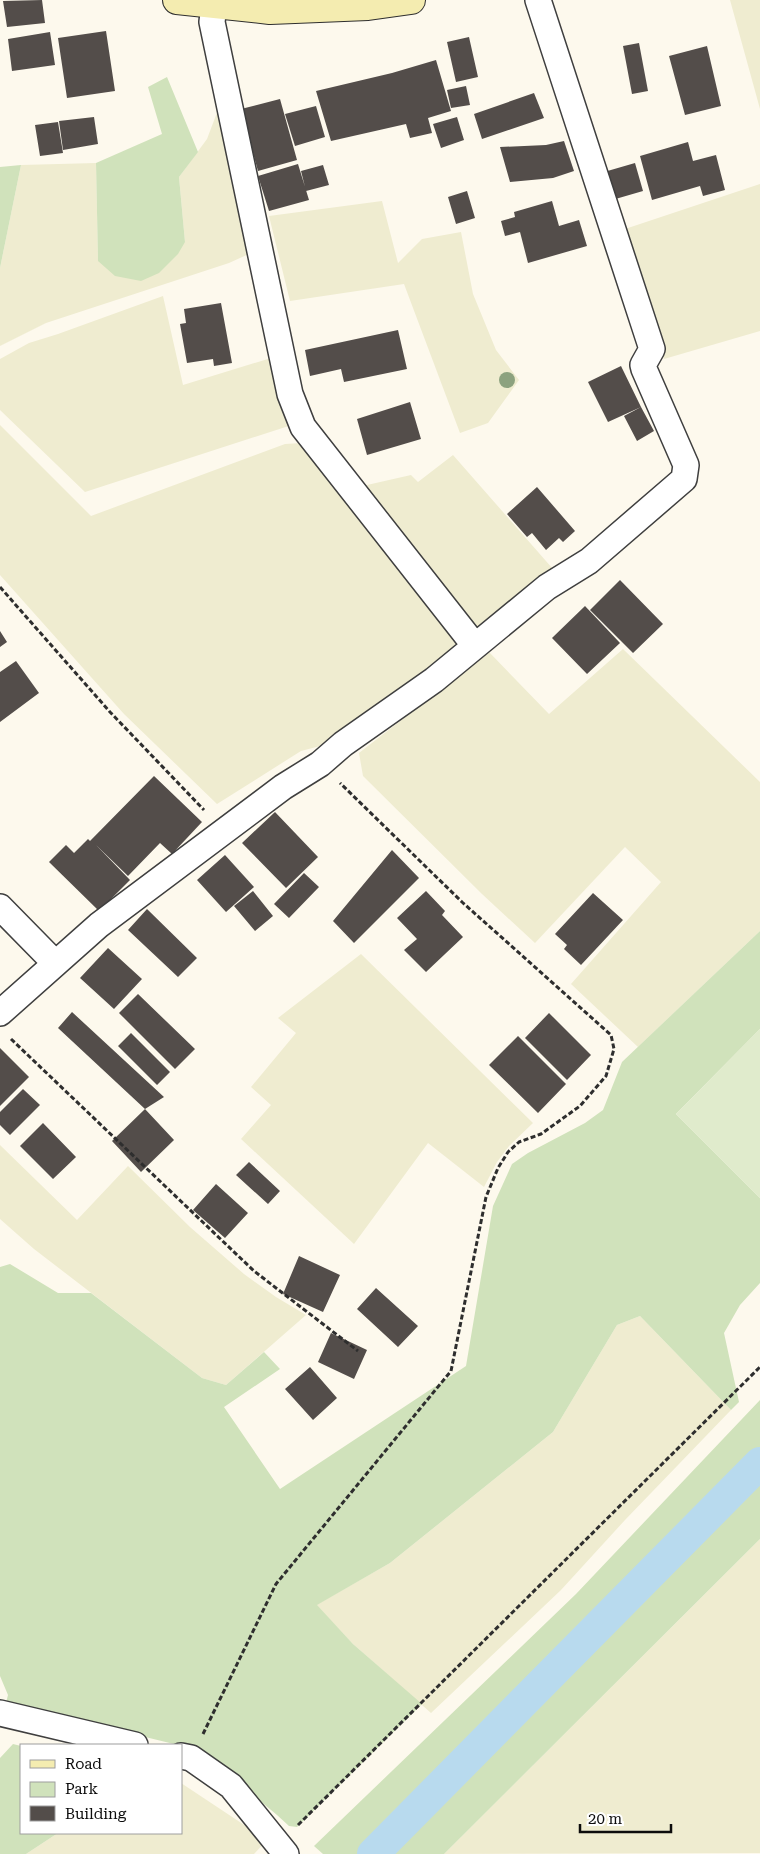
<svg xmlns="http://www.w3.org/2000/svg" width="760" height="1854" font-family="'Roboto Serif',serif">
	<rect width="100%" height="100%" fill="#fdf9ed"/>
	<!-- farmland -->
	<path fill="#efecd0" d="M730,0H760V109Z
		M221,102L251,253L229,263L46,323L0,346V268L21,165L96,163L98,261L185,242L179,177L207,139Z
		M760,184V331L664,359L622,230Z
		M382,201L398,263L422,239L461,232L473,294L496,350L519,380L488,423L460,433L404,284L290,301L269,216Z
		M163,296L183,385L284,354L301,422L85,492L0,410V359L29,343L58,334Z
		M0,425L91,516L285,444L302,443L464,638L394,696L324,745L301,751L217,804L124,714L0,575Z
		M453,455L553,569L470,633L371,500L367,485L411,475L418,482Z
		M623,649L760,782V931L638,1047L571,984L661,882L625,847L535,943L482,894L363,776L359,753L489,652L549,714Z
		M361,954L533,1123L509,1146L497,1162L484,1187L428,1143L354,1244L241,1139L271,1105L251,1087L296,1033L278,1018Z
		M0,1145L77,1220L128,1166L190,1227L244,1274L276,1297L306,1315L226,1385L202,1378L34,1249L0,1219Z
		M640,1316L731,1410L625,1520L561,1590L431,1713L353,1644L316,1605L390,1563L553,1432L617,1325Z
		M760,1539V1853L444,1854Z
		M181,1783L267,1840L254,1854H26L58,1833H181Z"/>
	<!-- green -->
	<path fill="#d0e2bb" d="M167,77L198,152L179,177L185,242L178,254L159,273L141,281L115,276L98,261L96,163L162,134L148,87Z
		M21,165L0,268V167Z
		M760,931V1029L676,1114L760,1198V1283L740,1305L724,1333L739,1402L731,1410L640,1316L617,1325L553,1432L390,1563L317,1605L353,1644L422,1704L297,1827L289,1826L277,1815L211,1760L178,1745L6,1703L8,1695L0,1676V1267L10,1264L58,1293H91L202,1378L226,1385L264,1352L280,1369L224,1407L280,1489L466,1366L493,1206L512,1164L528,1153L585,1123L603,1110L622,1062Z
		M760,1400V1539L444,1854H323L314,1846L576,1594Z
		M13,1744L21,1746V1833H58L26,1854H0V1758Z"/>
	<!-- pitch -->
	<path fill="#e0ebcc" d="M760,1029V1198L676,1114Z"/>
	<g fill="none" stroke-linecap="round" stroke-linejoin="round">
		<!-- canal -->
		<path stroke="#b8daee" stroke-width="32" d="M373,1854L760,1463"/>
	</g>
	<!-- building -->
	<path fill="#534d4a" d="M42,0L45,23L7,27L3,1Z
		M106,31L115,91L67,98L58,38Z
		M50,32L55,65L12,71L8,39Z
		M469,37L478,77L456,82L447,42Z
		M639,43L648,91L632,94L623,46Z
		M707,46L721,106L685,115L669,56Z
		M436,60L451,111L428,118L432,133L410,138L406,124L331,141L316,91L392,73Z
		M466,86L470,105L451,108L447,90Z
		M534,93L544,118L482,139L474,114Z
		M280,99L297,160L258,171L241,109Z
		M316,106L325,137L295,146L285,114Z
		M94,117L98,144L63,150L59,121Z
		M457,117L464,140L441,148L433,124Z
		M58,122L63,153L40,156L35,125Z
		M564,141L574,171L553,178L510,182L500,147L546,145Z
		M688,142L693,161L716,155L725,190L703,196L700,186L652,200L640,156Z
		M635,163L643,191L612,200L604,172Z
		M298,164L309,200L269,211L258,176Z
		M323,165L329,185L306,191L301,171Z
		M467,191L475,218L456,224L448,197Z
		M552,201L559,226L579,220L587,246L528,263L520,232L505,236L501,221L515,217L514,212Z
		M221,303L232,363L214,366L213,359L187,363L180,324L186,323L184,309Z
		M398,330L407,369L344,382L341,369L310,376L305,350Z
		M621,366L641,407L608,422L588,382Z
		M410,402L421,439L367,455L357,419Z
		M641,407L654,431L637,441L624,416Z
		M537,487L575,531L563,542L559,538L546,550L532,533L527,537L507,514Z
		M620,580L663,624L633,653L590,610Z
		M585,606L620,643L587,674L552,638Z
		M0,631L7,642L0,647Z
		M16,661L39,693L0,722V672Z
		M154,776L202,822L172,854L160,843L128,876L96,845L130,880L99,911L49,862L66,845L74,853L88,839L90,841Z
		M275,812L318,857L286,888L242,843Z
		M392,850L419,878L354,943L333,921Z
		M225,855L254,887L226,912L197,880Z
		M304,873L319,887L289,918L274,904Z
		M253,891L273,916L255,931L234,906Z
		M426,891L445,911L442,915L463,937L426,972L404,950L417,939L397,918Z
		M593,893L623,920L581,965L564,949L567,945L555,934Z
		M147,909L197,958L178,977L128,930Z
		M108,948L142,979L114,1009L80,978Z
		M138,994L195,1049L175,1069L119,1013Z
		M72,1012L164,1097L145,1109L174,1140L141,1172L112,1141L145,1109L58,1028Z
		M549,1013L591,1055L567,1080L525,1038Z
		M131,1033L170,1072L157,1085L118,1046Z
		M518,1036L566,1084L538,1113L489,1065Z
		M0,1048L29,1077L0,1106Z
		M23,1089L40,1105L10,1135L0,1125V1112Z
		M43,1123L76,1157L53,1179L20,1146Z
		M249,1162L280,1191L268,1204L236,1175Z
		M216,1184L248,1213L225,1238L193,1210Z
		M299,1256L340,1275L323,1312L283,1294Z
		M376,1288L418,1326L398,1347L357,1309Z
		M331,1333L367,1350L354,1379L318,1362Z
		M310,1367L337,1398L313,1420L285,1389Z"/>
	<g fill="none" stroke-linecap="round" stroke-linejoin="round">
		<!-- street casing -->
		<g stroke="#3f3f3f" stroke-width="28">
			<path id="street" d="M214,5L212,22L290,394L303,427L475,646
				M0,907L55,963
				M0,1013L99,925L283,787L320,764L343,744L434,680L547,587L589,561L684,479L686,465L644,369L643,365L652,349L538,0
				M0,1713L135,1745
				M181,1756L191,1758L231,1786L286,1854"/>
		</g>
		<!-- secondary casing -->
		<g stroke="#2e2e2e" stroke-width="30">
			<path id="secondary" d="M177,0L270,10L368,6L411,0"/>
		</g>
		<!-- path -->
		<path stroke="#2e2e2e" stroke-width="3" stroke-dasharray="5 2.5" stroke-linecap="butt" d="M0,587L110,712L204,810
			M11,1039L254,1271L358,1351
			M203,1734L276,1584L451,1371L486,1197L498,1168L508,1152L519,1142L541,1134L580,1106L606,1076L614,1049L611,1035L462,902L340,783
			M298,1825L760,1367"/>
		<!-- street -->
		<use href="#street" stroke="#fff" stroke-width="25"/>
		<!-- secondary -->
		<use href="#secondary" stroke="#f4ecb0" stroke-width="28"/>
	</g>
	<!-- trees -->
	<circle fill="#8ca27f" cx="507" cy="380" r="8"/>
	<!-- legend -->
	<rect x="20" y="1744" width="162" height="90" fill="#ffffff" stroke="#9e9e9e"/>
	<rect x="30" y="1760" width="25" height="8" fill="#f4ecb0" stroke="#9e9e9e"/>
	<text x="65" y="1769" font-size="15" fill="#0c0c0c">Road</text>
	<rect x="30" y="1782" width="25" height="15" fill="#d0e2bb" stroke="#9e9e9e"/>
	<text x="65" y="1794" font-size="15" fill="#0c0c0c">Park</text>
	<rect x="30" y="1806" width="25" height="15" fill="#534d4a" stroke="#9e9e9e"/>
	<text x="65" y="1819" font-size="15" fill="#0c0c0c">Building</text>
	<!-- scale -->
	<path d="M580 1824v8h91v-8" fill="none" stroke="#0c0c0c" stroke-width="2.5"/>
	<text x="588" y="1824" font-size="15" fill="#0c0c0c" stroke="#ffffff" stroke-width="4" paint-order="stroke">20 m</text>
</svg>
